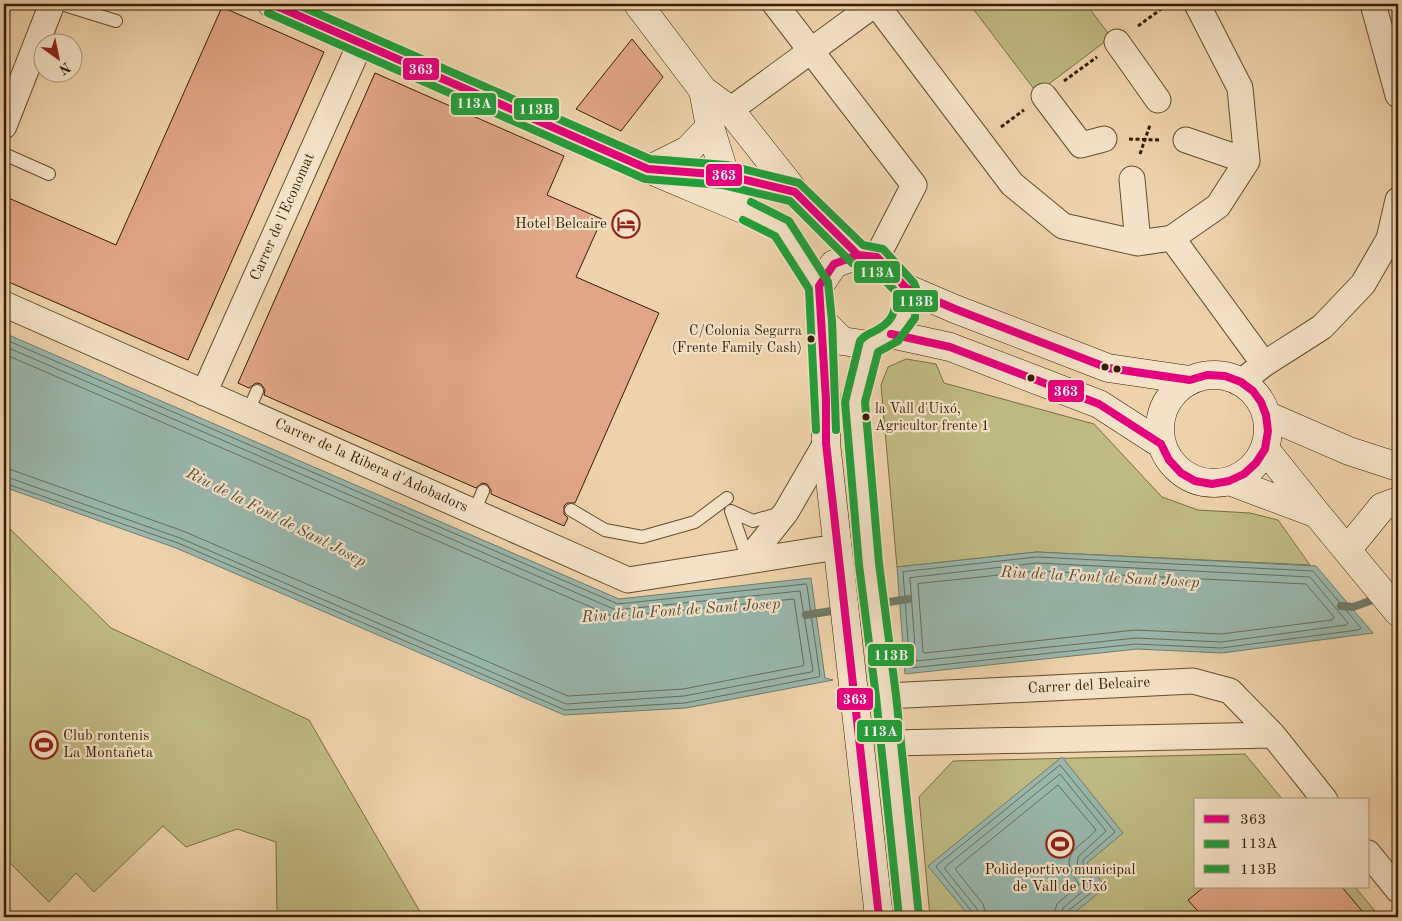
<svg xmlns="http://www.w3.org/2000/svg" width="1402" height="921" font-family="'Old Standard TT',serif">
	<rect width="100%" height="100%" fill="#eed2ab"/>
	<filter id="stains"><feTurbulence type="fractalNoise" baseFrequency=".004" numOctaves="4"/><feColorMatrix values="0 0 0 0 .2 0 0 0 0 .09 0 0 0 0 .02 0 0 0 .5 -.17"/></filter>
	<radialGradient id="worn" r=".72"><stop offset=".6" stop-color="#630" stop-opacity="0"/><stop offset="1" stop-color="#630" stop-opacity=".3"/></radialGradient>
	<!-- green -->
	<path fill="#bfba84" stroke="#7a6c42" d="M973,4H1086L1111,37L1037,93L971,6Z
		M906,359L936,364L944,383L1094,424L1162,497L1198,510L1250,513L1278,520L1310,565L1037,552L897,567L881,385L888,367Z
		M4,523L111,628L309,720L423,917H277L276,842L237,829L186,847L163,826L94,892L76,873L49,902L4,857Z
		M1245,754L1283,800H1196V887H1355L1380,917H930L919,797L953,761Z"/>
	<!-- water -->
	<path fill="#99b7ac" stroke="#717a68" d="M4,333L619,599L811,578L825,678L833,680L686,708L564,715L176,548L4,487Z
		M1037,552L1316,566L1373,633L1222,653L1137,649L905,674L897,567Z
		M1062,757L1123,833L1087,863L1106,887L1069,917H970L928,866Z"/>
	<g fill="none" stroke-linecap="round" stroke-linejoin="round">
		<!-- shore -->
		<path stroke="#676b56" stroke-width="1" d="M4,339L618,604L806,584L807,586L820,676L818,677L685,703L565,710L178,543L4,483
			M4,346L616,610L800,591L813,671L811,672L684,696L566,704L180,538L4,476
			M4,354L614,617L794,599L804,665L802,666L683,689L568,696L183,531L12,470L4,469
			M1037,557L1313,571L1361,628L1358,630L1221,648L1136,644L910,668L903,572Z
			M1038,563L1310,577L1348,623L1346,625L1221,642L1136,638L916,661L910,578Z
			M1038,571L1306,584L1334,617L1332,620L1221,634L1135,630L925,653L923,652L918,584Z
			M973,917L972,912L937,868L936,866L1060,765L1115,832L1083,860V866L1098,887L1068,911L1066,917
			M979,917L977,909L945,869V867L1060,774L1106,831L1078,857L1077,867L1089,886L1063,908L1060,917
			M987,917L983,904L956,870V868L1058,785L1096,830C1086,843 1062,851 1071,871C1073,876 1077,880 1079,885L1057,904L1053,917"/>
		<!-- stream -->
		<path stroke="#717a68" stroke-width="8" d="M1341,606L1353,607L1398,591
			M806,615L908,599"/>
	</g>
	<!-- building -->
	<path fill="#e1a687" stroke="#351f01" d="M222,7L324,52L188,360L4,280V196L116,245Z
		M632,39L663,77L621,131L576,109Z
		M375,73L564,156L547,195L602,219L576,277L659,313L575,503H567L564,506V514L568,518L564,526L491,494V490L487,484L482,483L476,488L264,395L265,390L261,384L256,383L249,388L238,383Z
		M1204,887H1342L1367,917H1203L1188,900Z"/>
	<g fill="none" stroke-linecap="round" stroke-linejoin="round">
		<!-- lane casing -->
		<g stroke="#634c2c" stroke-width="14">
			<path id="lane" d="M61,4L116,21
				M4,154L49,174
				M248,412L257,391
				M571,510L605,530L642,537L695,522L727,498
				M474,512L483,491
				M748,560L731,511L753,521L781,513"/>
		</g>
		<!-- street casing -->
		<g stroke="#634c2c" stroke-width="27">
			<path id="street" d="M775,4L914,185L877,257
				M876,4L1012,184L1063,226L1138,243L1172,238L1218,206L1247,161L1240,88L1197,4
				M1373,4L1398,95
				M1117,42L1158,100
				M1044,96L1081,145L1104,139
				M730,110L875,4
				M4,126L52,4
				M1186,140L1247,161
				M1132,179L1138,243
				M1172,238L1264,364
				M4,304L628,580L837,547
				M1241,382L1264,364L1322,327L1363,284L1389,239L1398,200
				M204,393L361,42
				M748,560L786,512L826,443
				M886,696L1193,681L1230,691L1273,735L1325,800
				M891,743L1273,735
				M1368,853L1398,890"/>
		</g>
		<!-- secondary casing -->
		<g stroke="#351f01" stroke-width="29">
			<path id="secondary" d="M272,4L648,169L750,212L782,228L819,286
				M638,4L703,90L730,110L795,192L858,255
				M710,127L725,175L733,188
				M650,169L688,150L710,127L703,90
				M671,171L725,175L795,192
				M822,321L842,341L869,345L891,334L906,313V288
				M891,334L950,347L1099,404L1161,444
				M869,345L855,401L869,564L886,696L909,917
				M1160 429a54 54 0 1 1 108 0a54 54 0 1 1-108 0Z
				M1266,415L1349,451L1398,467
				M1265,449L1317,514L1398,612
				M1229,481L1317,514
				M1347,550L1382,507L1398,501
				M879,917L826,443V400L819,286L834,264L858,255L877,257L906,288L955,309L1108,368L1190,380"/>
		</g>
		<!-- path -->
		<path stroke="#351f01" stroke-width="3" stroke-dasharray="4 2.5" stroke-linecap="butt" d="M1138,26L1168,4
			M1064,81L1097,57
			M1001,127L1024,110
			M1129,139L1160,140
			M1140,154L1150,125"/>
		<!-- lane -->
		<use href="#lane" stroke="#f4e2c8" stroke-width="12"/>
		<!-- street -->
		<use href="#street" stroke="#f4e2c8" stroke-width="25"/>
		<!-- secondary -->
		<use href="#secondary" stroke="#f4e2c8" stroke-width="28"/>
		<!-- bus-1 casing -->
		<g stroke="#f4e2c8" stroke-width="11">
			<path id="bus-1" d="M272,4L648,169L725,175L795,192L858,255
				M891,334L950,347L1099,404L1161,444
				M879,917L826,443V400L819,286L834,264L858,255L877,257L906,288L955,309L1108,368L1190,380L1207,375L1225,376L1241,382L1253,391L1261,402L1266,415L1268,431L1265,449L1256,463L1244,474L1229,481L1212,484L1195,481L1181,473L1169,460L1161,444"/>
		</g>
		<!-- bus-2 casing -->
		<g stroke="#f4e2c8" stroke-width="11">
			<path id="bus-2" d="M268,13L645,179L723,185L790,201L852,263L872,267L896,292C896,313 893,322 873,332C868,334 864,336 860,341L845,402L859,565L876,697L899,917
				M743,220L775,236L809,289L816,430"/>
		</g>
		<!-- bus-3 casing -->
		<g stroke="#f4e2c8" stroke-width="11">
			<path id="bus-3" d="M296,4L650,159L727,165L799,183L863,245L883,249L914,283L916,288L915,318L898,341L878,352L865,402L879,563L896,695L919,916
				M751,202L789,221L828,282L832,321L836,430"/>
		</g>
		<!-- bus-1 -->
		<use href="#bus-1" stroke="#e5007d" stroke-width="8"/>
		<!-- bus-2 -->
		<use href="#bus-2" stroke="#239e3b" stroke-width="8"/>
		<!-- bus-3 -->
		<use href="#bus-3" stroke="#239e3b" stroke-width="8"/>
	</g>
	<!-- icons -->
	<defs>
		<g id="hotel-ring" transform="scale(1.4375)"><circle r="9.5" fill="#f4e2c8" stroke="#8f2418" stroke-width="1.5"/><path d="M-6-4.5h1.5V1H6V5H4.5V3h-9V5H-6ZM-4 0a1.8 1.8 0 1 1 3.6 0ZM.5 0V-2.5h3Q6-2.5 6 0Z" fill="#8f2418"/></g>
		<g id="stadium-ring" transform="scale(1.4375)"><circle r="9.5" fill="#f4e2c8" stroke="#8f2418" stroke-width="1.5"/><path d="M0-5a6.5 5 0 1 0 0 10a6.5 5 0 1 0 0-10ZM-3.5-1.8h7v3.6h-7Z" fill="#8f2418"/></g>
	</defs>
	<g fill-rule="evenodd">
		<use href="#hotel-ring" x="626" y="224"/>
		<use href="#stadium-ring" x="44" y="745"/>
		<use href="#stadium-ring" x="1060" y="844"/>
	</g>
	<!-- markers -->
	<g fill="#351f01" stroke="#f4e2c8" stroke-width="2">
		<circle cx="811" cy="339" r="4.5"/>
		<circle cx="1105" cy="367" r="4.5"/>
		<circle cx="1117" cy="369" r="4.5"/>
		<circle cx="1031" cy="378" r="4.5"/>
		<circle cx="866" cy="417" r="4.5"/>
	</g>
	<g text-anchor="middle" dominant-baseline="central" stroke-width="4.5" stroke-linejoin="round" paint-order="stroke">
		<!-- bus labels -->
		<g font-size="14" fill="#351f01" stroke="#f4e2c8" text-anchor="end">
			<text x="802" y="331">C/Colonia Segarra<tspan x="802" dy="17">(Frente Family Cash)</tspan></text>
			<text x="875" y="409" text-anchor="start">la Vall d'Uixó,<tspan x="875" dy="17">Agricultor frente 1</tspan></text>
		</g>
		<!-- street labels -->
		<g font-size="15" fill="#351f01" stroke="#f4e2c8">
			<text transform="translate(283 217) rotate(-66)">Carrer de l'Economat</text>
			<text transform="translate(371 466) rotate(24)">Carrer de la Ribera d'Adobadors</text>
			<text transform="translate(1089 686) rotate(-3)">Carrer del Belcaire</text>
		</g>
		<!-- poi labels -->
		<g font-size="15" fill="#351f01" stroke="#f4e2c8" text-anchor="end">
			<text x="607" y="224">Hotel Belcaire</text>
			<text x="63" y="736" text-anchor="start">Club rontenis<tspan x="63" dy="17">La Montañeta</tspan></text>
			<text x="1060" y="870" text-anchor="middle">Polideportivo municipal<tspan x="1060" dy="17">de Vall de Uxó</tspan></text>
		</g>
		<!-- water labels -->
		<g font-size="16" font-style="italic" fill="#534d34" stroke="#f4e2c8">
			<text transform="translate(276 518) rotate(27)">Riu de la Font de Sant Josep</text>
			<text transform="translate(1100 578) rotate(3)">Riu de la Font de Sant Josep</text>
			<text transform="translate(681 611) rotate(-4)">Riu de la Font de Sant Josep</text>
		</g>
	</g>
	<g stroke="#f4e2c8" stroke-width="2">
		<rect x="402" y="57" width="38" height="24" rx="5" fill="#e5007d"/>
		<rect x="450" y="92" width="47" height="24" rx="5" fill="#239e3b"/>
		<rect x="513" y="97" width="47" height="24" rx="5" fill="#239e3b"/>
		<rect x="705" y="163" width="38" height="24" rx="5" fill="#e5007d"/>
		<rect x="853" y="260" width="48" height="24" rx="5" fill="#239e3b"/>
		<rect x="892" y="289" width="47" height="24" rx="5" fill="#239e3b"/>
		<rect x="1047" y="379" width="38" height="24" rx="5" fill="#e5007d"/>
		<rect x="867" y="643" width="48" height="24" rx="5" fill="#239e3b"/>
		<rect x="836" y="687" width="38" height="24" rx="5" fill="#e5007d"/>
		<rect x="856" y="719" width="47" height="24" rx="5" fill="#239e3b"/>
	</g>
	<g font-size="14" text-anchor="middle" font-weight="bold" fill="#fff">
		<text x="421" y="74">363</text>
		<text x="474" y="108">113A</text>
		<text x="536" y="114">113B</text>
		<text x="724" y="180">363</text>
		<text x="877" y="277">113A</text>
		<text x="916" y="306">113B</text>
		<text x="1066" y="396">363</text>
		<text x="891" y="660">113B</text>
		<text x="855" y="704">363</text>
		<text x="880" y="736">113A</text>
	</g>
	<!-- margin -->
	<rect width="1402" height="921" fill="none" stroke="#eed2ab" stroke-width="20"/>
	<rect x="5" y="5" width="1392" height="911" fill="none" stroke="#351f01" stroke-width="2.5"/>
	<rect x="10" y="10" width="1382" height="901" fill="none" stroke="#351f01"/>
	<!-- legend -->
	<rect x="1194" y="798" width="175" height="90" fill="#f4e2c8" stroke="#a89478"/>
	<rect x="1204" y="815" width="25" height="8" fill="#e5007d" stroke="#a89478"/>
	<text x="1240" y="824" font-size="15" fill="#351f01">363</text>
	<rect x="1204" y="840" width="25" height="8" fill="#239e3b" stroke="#a89478"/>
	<text x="1240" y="848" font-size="15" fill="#351f01">113A</text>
	<rect x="1204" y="865" width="25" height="8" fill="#239e3b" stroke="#a89478"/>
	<text x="1240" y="874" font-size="15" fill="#351f01">113B</text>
	<!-- north arrow -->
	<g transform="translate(58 58) rotate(147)"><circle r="24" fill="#f4e2c8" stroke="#a89478"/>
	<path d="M0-4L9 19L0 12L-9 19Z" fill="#8f2418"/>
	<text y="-8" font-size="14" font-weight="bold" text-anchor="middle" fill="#351f01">N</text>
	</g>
	<rect width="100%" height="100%" filter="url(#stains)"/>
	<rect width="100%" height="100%" fill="url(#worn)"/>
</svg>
